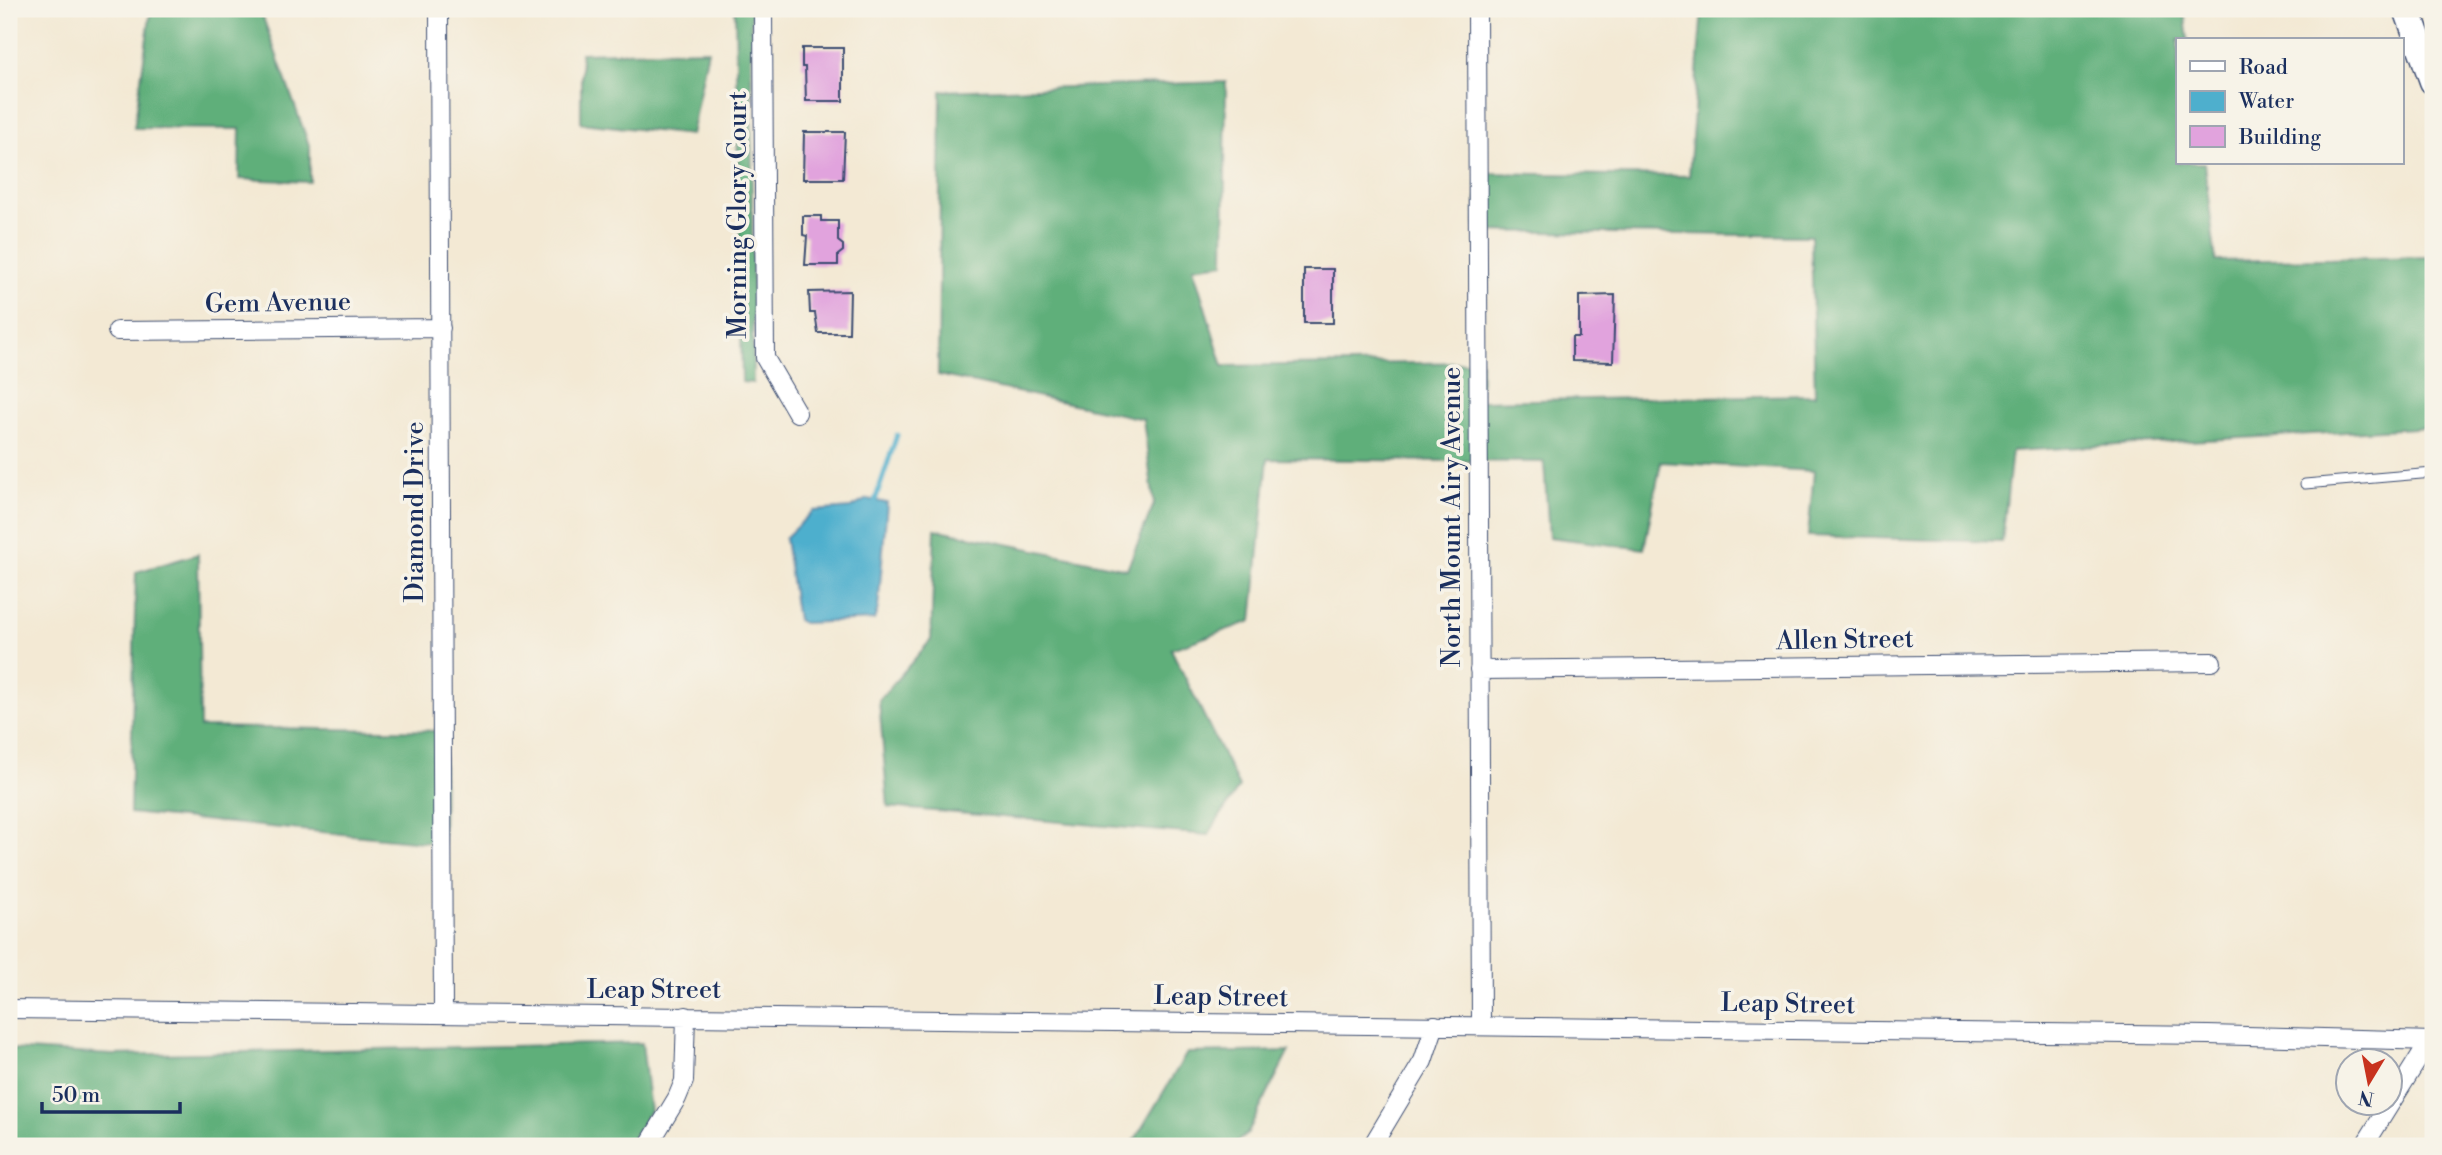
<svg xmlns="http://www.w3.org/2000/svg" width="2442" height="1155" font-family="'Libre Bodoni',serif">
	<rect width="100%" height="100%" fill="#f7f3e8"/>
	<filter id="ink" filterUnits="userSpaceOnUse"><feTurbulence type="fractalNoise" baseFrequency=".0143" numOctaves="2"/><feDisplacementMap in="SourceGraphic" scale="14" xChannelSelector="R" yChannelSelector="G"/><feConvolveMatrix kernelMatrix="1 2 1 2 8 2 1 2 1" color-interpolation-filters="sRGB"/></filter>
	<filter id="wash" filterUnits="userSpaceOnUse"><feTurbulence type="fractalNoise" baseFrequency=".00686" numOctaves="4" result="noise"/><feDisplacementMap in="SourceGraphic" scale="28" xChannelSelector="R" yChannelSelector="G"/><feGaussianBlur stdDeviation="1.57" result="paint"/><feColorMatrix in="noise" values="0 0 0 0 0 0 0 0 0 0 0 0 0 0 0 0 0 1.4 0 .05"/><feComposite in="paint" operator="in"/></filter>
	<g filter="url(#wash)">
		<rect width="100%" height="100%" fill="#f3e9d4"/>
		<!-- forest -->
		<path fill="#5faf7a" stroke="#3d6f6c" stroke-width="2" d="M151,9H260L310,148V182L239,179L240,129L134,128Z
			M735,9H751L753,383L742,382Z
			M1702,9H2184L2188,40H2178V163H2204L2216,261L2433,257V427L2012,451L2002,542L1808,536L1814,471L1661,462L1644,549L1549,537L1544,462L1268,459L1252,621L1171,649L1239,787L1208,835L888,807L879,700L931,640L935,529L1127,569L1154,504L1143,419L938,375L941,91L1226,82L1224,263L1193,267L1223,366L1481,362L1480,401L1815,395L1811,236L1476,231L1478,173L1689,176Z
			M708,50L691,135L581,123V53Z
			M198,554L200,727L444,731L443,844L130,813L136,572Z
			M642,1043L650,1111L627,1146H9V1049L113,1055Z
			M1289,1051L1247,1134L1231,1146H1131L1187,1053Z"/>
		<!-- water -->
		<path fill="#4eafcd" stroke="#346f96" stroke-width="2" d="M867,499L887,503L878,608L874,620L803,623L797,620L785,538L813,511L851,508Z"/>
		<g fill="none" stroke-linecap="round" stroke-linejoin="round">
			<!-- stream -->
			<path stroke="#4eafcd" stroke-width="5" d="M875,501L897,435"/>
		</g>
		<g id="blocks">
			<!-- building -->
			<path fill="#e1a3dd" d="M811,9H843V12L811,13Z
				M802,48H843V101H806L805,67H802Z
				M804,132H845L843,179H803Z
				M803,216H821V221H838V241L843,245V251L838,255V265H805L807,236L803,235Z
				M1304,269H1333V323H1304Z
				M850,291L849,333H818L815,313H810L809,292Z
				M1615,295L1613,362L1572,361V337H1579V296Z"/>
		</g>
	</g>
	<g filter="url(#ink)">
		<use href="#blocks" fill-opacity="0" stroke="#3b4b70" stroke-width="2"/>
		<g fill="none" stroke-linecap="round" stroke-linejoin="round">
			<!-- lane casing -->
			<g stroke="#3b4b70" stroke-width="11">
				<path id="lane" d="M2305,484L2433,473"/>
			</g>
			<!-- street casing -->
			<g stroke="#3b4b70" stroke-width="20">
				<path id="street" d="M439,9L443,1014
					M763,9L765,358L797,413
					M1477,9L1481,1026
					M117,331L441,328
					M1479,670L2212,662
					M9,1009L2208,1035L2433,1041
					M648,1146L677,1098L684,1081L686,1016
					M1372,1146L1423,1061L1435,1025
					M2364,1146L2430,1040"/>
			</g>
			<!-- secondary casing -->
			<g stroke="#3b4b70" stroke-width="29">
				<path id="secondary" d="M2407,9L2433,81"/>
			</g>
			<!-- lane -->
			<use href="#lane" stroke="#fff" stroke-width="9"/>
			<!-- street -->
			<use href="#street" stroke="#fff" stroke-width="18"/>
			<!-- secondary -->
			<use href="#secondary" stroke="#fff" stroke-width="26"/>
		</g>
	</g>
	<g text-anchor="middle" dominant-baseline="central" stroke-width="7" stroke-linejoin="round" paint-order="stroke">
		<!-- street labels -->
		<g font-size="26" fill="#1b2f5e" stroke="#f7f3e8">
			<text transform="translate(738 215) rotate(-90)">Morning Glory Court</text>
			<text transform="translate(278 303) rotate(-1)">Gem Avenue</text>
			<text transform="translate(415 512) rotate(-90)">Diamond Drive</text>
			<text transform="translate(1452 517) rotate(-90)">North Mount Airy Avenue</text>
			<text transform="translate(1845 640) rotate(-1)">Allen Street</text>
			<text x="654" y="990">Leap Street</text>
			<text transform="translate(1221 997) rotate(1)">Leap Street</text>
			<text transform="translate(1788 1004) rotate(1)">Leap Street</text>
		</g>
	</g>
	<!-- margin -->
	<rect width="2442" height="1155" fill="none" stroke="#f7f3e8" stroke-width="35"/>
	<!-- legend -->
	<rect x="2176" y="38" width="228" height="126" fill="#f7f3e8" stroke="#9fa5b1" stroke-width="2"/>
	<rect x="2190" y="61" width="35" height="10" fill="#ffffff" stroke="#9fa5b1" stroke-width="2"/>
	<text x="2239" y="74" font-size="21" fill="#1b2f5e">Road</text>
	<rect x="2190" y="91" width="35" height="21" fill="#4eafcd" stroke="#9fa5b1" stroke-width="2"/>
	<text x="2239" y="108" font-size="21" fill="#1b2f5e">Water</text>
	<rect x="2190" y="126" width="35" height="21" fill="#e1a3dd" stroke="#9fa5b1" stroke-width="2"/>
	<text x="2239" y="144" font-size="21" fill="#1b2f5e">Building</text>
	<!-- north arrow -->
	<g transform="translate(2369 1082) rotate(190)"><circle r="33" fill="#f7f3e8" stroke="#9fa5b1" stroke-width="2"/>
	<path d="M0-5L12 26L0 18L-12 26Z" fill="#c8321e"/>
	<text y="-10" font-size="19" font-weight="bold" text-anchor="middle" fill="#1b2f5e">N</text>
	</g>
	<!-- scale -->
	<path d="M42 1102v10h138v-10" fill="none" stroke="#1b2f5e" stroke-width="3.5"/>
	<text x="52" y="1102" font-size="21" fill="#1b2f5e" stroke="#f7f3e8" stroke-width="5" paint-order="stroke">50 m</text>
</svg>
